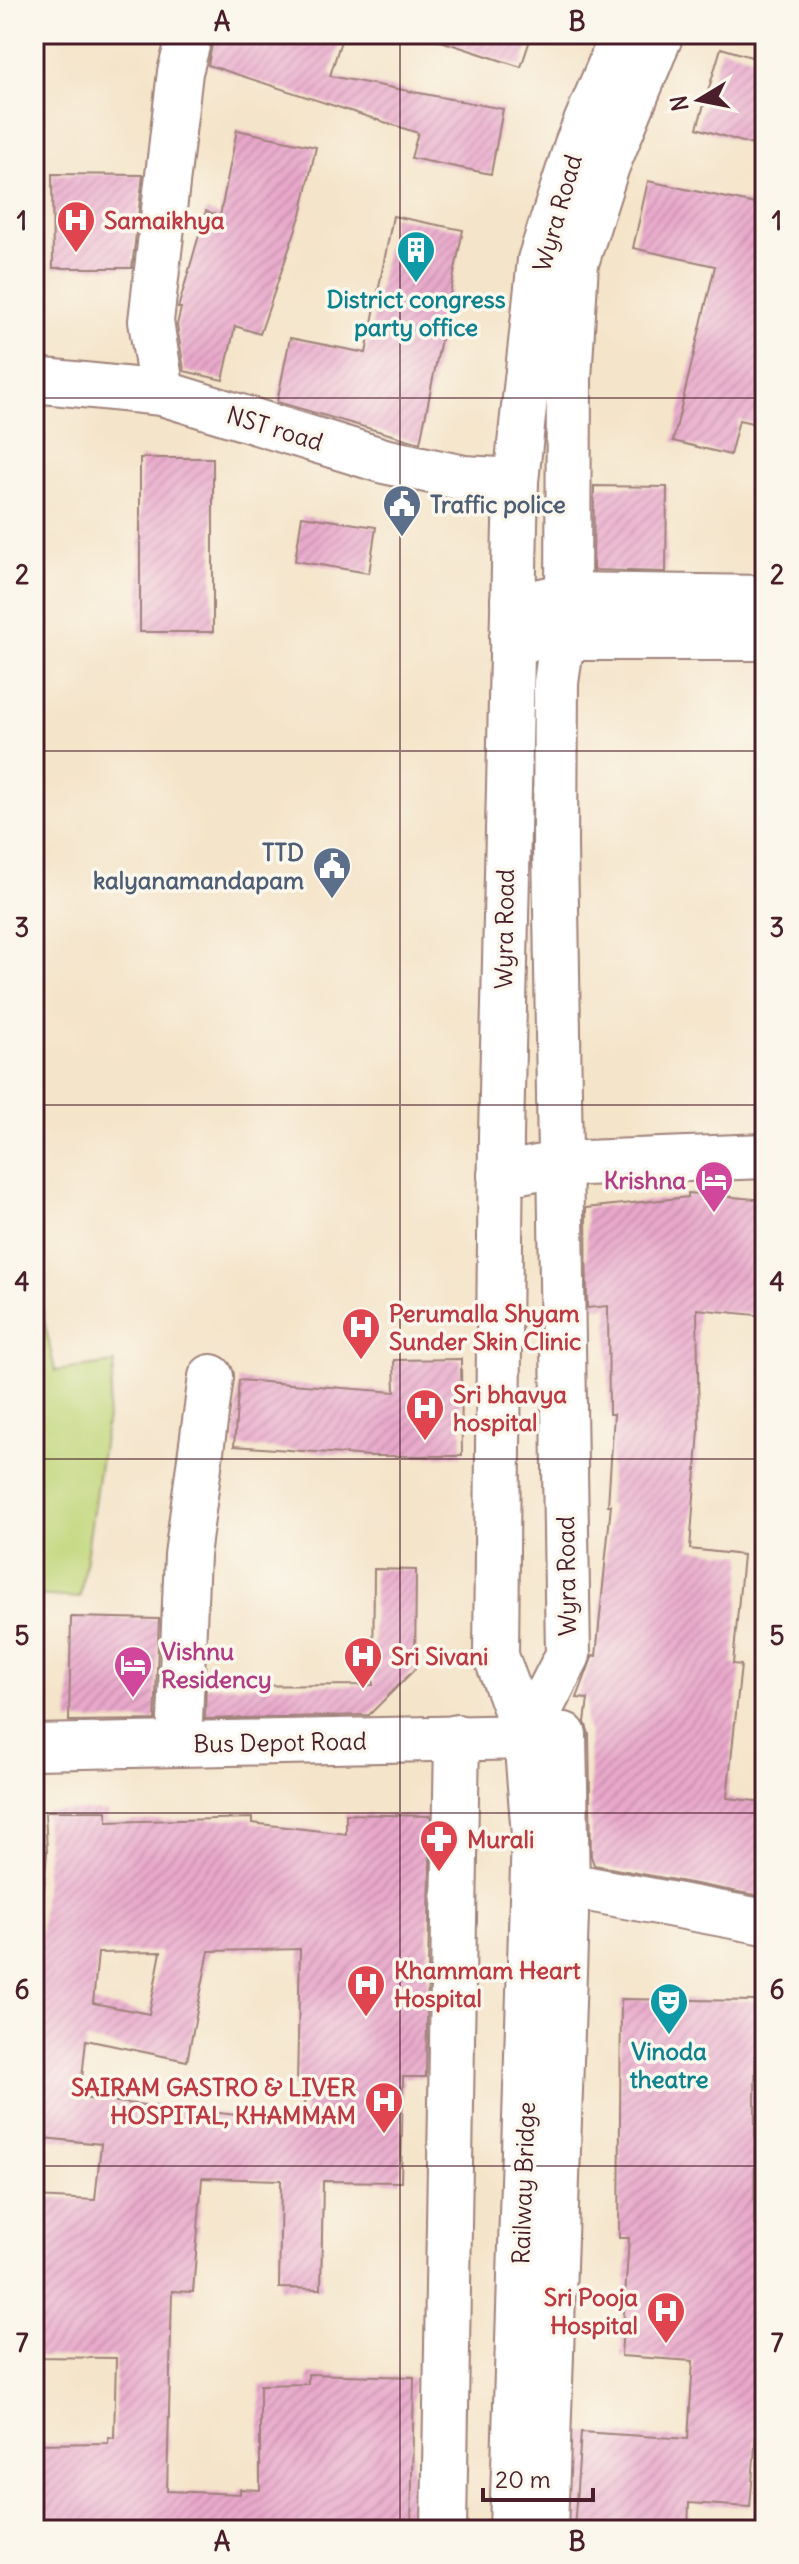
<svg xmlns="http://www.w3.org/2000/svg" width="799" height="2564" font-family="Delius,sans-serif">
	<defs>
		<pattern id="building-hatch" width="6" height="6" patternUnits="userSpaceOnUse" patternTransform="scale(2)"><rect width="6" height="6" fill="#e8a7ca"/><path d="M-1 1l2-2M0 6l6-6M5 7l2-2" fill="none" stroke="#c88fae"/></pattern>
	</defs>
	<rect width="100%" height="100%" fill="#fbf7ec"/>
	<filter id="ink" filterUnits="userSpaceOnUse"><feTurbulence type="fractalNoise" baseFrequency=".0125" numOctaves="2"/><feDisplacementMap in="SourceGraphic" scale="16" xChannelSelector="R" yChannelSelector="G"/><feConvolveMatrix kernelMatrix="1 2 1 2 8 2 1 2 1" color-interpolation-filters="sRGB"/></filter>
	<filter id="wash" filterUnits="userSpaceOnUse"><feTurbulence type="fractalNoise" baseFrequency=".006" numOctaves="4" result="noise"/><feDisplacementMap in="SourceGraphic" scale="32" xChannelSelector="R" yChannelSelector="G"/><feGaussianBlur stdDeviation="1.8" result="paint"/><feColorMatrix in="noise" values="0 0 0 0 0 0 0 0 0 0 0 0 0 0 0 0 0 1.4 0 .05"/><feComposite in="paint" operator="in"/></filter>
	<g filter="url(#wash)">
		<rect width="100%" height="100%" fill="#f4e4c9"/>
		<!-- pitch -->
		<path fill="#c0d578" stroke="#857a52" stroke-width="2" d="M34,1274L55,1371L115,1363L80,1598L34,1595Z"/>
		<g id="blocks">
			<!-- building -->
			<path fill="url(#building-hatch)" fill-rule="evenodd" d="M214,34H343L330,76L503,109L491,174L411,158L418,133L208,65Z
				M439,34H532L521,67L438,40Z
				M721,48L765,61V149L697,128Z
				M237,130L316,147L302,211L260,334L235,326L223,380L184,371L177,325L181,308H178L206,211L220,216Z
				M52,174L143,175L132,268H53Z
				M648,181L765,206V426L739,420L730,455L673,441L715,266L633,248Z
				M393,216L463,230L420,443L277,402L290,338L366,353Z
				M140,458H213V632H140Z
				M594,486L667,487L666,572L593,570Z
				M302,516L376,527L369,573L295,561Z
				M688,1193L765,1200V1316L697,1309L699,1430L690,1549L743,1555L733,1664L741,1665L727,1798L765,1802V1897L594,1865L591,1856L589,1734L585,1722L588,1699L577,1698L593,1655L596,1656L611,1505H608L614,1414H609L608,1306L587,1308L586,1208L688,1197Z
				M461,1359L462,1456H370L234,1446L239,1380L395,1392L394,1360Z
				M374,1569L416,1570L415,1669L369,1715L205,1719L206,1686L373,1685Z
				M71,1617L159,1619L155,1720L69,1721Z
				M45,1811H107V1822L252,1818V1823L346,1834V1814L431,1816L426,2077H403L401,2182L323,2181L321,2289L279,2288L281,2180L202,2178L193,2292L172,2291L167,2491L240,2494V2489L260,2490V2385L308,2384V2374L414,2377L411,2530H34V2444L108,2443L109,2437L114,2438L116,2358L34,2357V2197L95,2200L101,2144L34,2137V1940H40L47,1852ZM300,1949L297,2083L308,2085L302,2122L80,2098L86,2040L187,2061L209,1951ZM161,1952L149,2014L93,2003L98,1953Z
				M621,1999L756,2001L754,2225L765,2226V2324L750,2507L689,2503L688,2530H574L581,2432L688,2439L693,2361L621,2356L629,2238H619Z"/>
		</g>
	</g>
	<g filter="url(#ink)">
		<use href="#blocks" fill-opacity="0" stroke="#9f827a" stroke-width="2"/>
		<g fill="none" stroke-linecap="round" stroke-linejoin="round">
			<!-- street casing -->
			<g stroke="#9f827a" stroke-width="48">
				<path id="street" d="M162,393L151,321L180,72L190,34
					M500,1175L558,1164L765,1156
					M526,1737L564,1735L567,1885L545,2530
					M179,1744L187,1555L211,1377
					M567,1885L765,1922
					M444,2530L457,1737"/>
			</g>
			<!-- secondary casing -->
			<g stroke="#9f827a" stroke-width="48">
				<path id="secondary" d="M34,380L162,393L384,461L464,478L516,481
					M513,600L533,603L568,595L765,598
					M512,638H765
					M34,1747L526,1737"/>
			</g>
			<!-- primary casing -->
			<g stroke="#9f827a" stroke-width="48">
				<path id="primary" d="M526,1737L568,1655L555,845L556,683L568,595L569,379L576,263L607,166L661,34
					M512,2530L534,1835L526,1737L496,1656L501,1136L516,481L540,260L577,144L623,34"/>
			</g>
			<!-- street -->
			<use href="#street" stroke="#fff" stroke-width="44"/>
			<!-- secondary -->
			<use href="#secondary" stroke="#fff" stroke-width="44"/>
			<!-- primary -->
			<use href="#primary" stroke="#fff" stroke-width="44"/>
		</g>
	</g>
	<!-- grid -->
	<path fill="none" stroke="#4a1f2b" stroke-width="2" stroke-opacity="0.55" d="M400,34V2530M34,398H765M34,751H765M34,1105H765M34,1459H765M34,1813H765M34,2166H765"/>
	<!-- icons -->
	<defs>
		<g id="hospital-pin" transform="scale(2)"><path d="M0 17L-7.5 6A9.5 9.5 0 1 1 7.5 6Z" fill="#e0444e" stroke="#fbf7ec"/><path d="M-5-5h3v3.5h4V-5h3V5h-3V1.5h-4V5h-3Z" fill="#fff"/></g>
		<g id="building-pin" transform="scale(2)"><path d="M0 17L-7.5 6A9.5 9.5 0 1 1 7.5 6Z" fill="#0f9aa8" stroke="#fbf7ec"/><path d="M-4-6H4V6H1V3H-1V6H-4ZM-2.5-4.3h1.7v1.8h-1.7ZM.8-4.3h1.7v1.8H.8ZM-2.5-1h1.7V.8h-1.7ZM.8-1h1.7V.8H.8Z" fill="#fff"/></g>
		<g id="civic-pin" transform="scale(2)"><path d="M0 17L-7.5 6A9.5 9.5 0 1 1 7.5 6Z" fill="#5c6f8a" stroke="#fbf7ec"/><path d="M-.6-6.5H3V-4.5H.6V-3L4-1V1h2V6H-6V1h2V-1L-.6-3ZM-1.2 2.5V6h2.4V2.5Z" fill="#fff"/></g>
		<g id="hotel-pin" transform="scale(2)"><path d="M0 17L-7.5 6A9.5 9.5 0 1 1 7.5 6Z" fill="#d1479c" stroke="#fbf7ec"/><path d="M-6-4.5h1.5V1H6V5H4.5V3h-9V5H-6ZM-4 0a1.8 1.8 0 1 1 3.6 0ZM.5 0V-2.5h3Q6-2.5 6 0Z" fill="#fff"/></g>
		<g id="pharmacy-pin" transform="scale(2)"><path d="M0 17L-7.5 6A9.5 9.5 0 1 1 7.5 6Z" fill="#e0444e" stroke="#fbf7ec"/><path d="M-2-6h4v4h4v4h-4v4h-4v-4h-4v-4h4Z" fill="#fff"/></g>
		<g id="theatre-pin" transform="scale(2)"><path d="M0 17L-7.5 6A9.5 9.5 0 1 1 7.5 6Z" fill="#0f9aa8" stroke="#fbf7ec"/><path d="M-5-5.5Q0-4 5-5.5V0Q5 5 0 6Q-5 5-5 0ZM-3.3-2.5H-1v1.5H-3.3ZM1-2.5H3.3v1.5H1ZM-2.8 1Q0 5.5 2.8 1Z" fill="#fff"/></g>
	</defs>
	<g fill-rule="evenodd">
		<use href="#hospital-pin" x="76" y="220"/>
		<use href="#building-pin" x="416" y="250"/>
		<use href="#civic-pin" x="402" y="504"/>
		<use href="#civic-pin" x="332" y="866"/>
		<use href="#hotel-pin" x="714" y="1180"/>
		<use href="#hospital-pin" x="361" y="1327"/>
		<use href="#hospital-pin" x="425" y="1408"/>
		<use href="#hospital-pin" x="363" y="1656"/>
		<use href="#hotel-pin" x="133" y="1665"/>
		<use href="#pharmacy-pin" x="439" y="1839"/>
		<use href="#hospital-pin" x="366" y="1984"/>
		<use href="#theatre-pin" x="669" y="2002"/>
		<use href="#hospital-pin" x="384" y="2101"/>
		<use href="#hospital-pin" x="666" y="2311"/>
	</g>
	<g text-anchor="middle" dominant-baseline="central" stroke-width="7" stroke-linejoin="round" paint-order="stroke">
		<!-- street labels -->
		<g font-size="24" fill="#4a1f2b" stroke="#fbf7ec">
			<text transform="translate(557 213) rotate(-74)">Wyra Road</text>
			<text transform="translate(275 428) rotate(17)">NST road</text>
			<text transform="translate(504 929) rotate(-89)">Wyra Road</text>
			<text transform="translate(566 1576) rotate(-91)">Wyra Road</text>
			<text transform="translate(280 1742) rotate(-1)">Bus Depot Road</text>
			<text transform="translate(523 2183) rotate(-88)">Railway Bridge</text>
		</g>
		<!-- health labels -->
		<g font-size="24" font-weight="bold" fill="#be3a42" stroke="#fbf7ec" text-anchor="start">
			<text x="104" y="220">Samaikhya</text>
			<text x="389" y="1313">Perumalla Shyam<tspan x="389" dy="28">Sunder Skin Clinic</tspan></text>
			<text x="453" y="1394">Sri bhavya<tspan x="453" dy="28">hospital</tspan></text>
			<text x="391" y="1656">Sri Sivani</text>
			<text x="467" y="1839">Murali</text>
			<text x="394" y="1970">Khammam Heart<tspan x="394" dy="28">Hospital</tspan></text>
			<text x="356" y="2087" text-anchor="end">SAIRAM GASTRO &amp; LIVER<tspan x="356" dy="28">HOSPITAL, KHAMMAM</tspan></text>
			<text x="638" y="2297" text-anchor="end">Sri Pooja<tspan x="638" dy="28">Hospital</tspan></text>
		</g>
		<!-- culture labels -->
		<g font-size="24" font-weight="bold" fill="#0d838f" stroke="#fbf7ec">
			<text x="416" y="299">District congress<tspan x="416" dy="28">party office</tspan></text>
			<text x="669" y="2051">Vinoda<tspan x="669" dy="28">theatre</tspan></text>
		</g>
		<!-- service labels -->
		<g font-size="24" font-weight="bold" fill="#4e5e75" stroke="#fbf7ec" text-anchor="start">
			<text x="430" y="504">Traffic police</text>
			<text x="304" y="852" text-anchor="end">TTD<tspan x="304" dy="28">kalyanamandapam</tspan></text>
		</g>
		<!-- hotel labels -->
		<g font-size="24" font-weight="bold" fill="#b23c85" stroke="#fbf7ec" text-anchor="end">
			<text x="686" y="1180">Krishna</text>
			<text x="161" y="1651" text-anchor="start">Vishnu<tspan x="161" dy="28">Residency</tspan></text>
		</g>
	</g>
	<!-- margin -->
	<rect width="799" height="2564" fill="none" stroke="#fbf7ec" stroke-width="88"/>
	<!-- north arrow -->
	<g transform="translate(699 100) rotate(260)" stroke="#fbf7ec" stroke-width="6" paint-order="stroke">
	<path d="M0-6L14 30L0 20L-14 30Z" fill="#4a1f2b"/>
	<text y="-12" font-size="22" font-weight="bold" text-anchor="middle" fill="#4a1f2b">N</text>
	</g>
	<!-- scale -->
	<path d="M483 2488v12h110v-12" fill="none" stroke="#4a1f2b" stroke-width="4"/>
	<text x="495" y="2488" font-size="24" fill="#4a1f2b" stroke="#fbf7ec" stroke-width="6" paint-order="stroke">20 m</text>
	<rect x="44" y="44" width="711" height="2476" fill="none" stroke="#4a1f2b" stroke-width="3"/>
	<g font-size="26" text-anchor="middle" font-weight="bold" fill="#4a1f2b">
		<text x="222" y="31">A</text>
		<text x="577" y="31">B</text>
		<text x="22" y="230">1</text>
		<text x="777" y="230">1</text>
		<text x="22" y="584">2</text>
		<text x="777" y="584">2</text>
		<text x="22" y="937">3</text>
		<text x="777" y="937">3</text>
		<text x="22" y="1291">4</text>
		<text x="777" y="1291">4</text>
		<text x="22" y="1645">5</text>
		<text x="777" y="1645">5</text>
		<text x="22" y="1999">6</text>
		<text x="777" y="1999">6</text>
		<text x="22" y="2352">7</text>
		<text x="777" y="2352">7</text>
		<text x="222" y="2551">A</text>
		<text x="577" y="2551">B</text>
	</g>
</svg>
